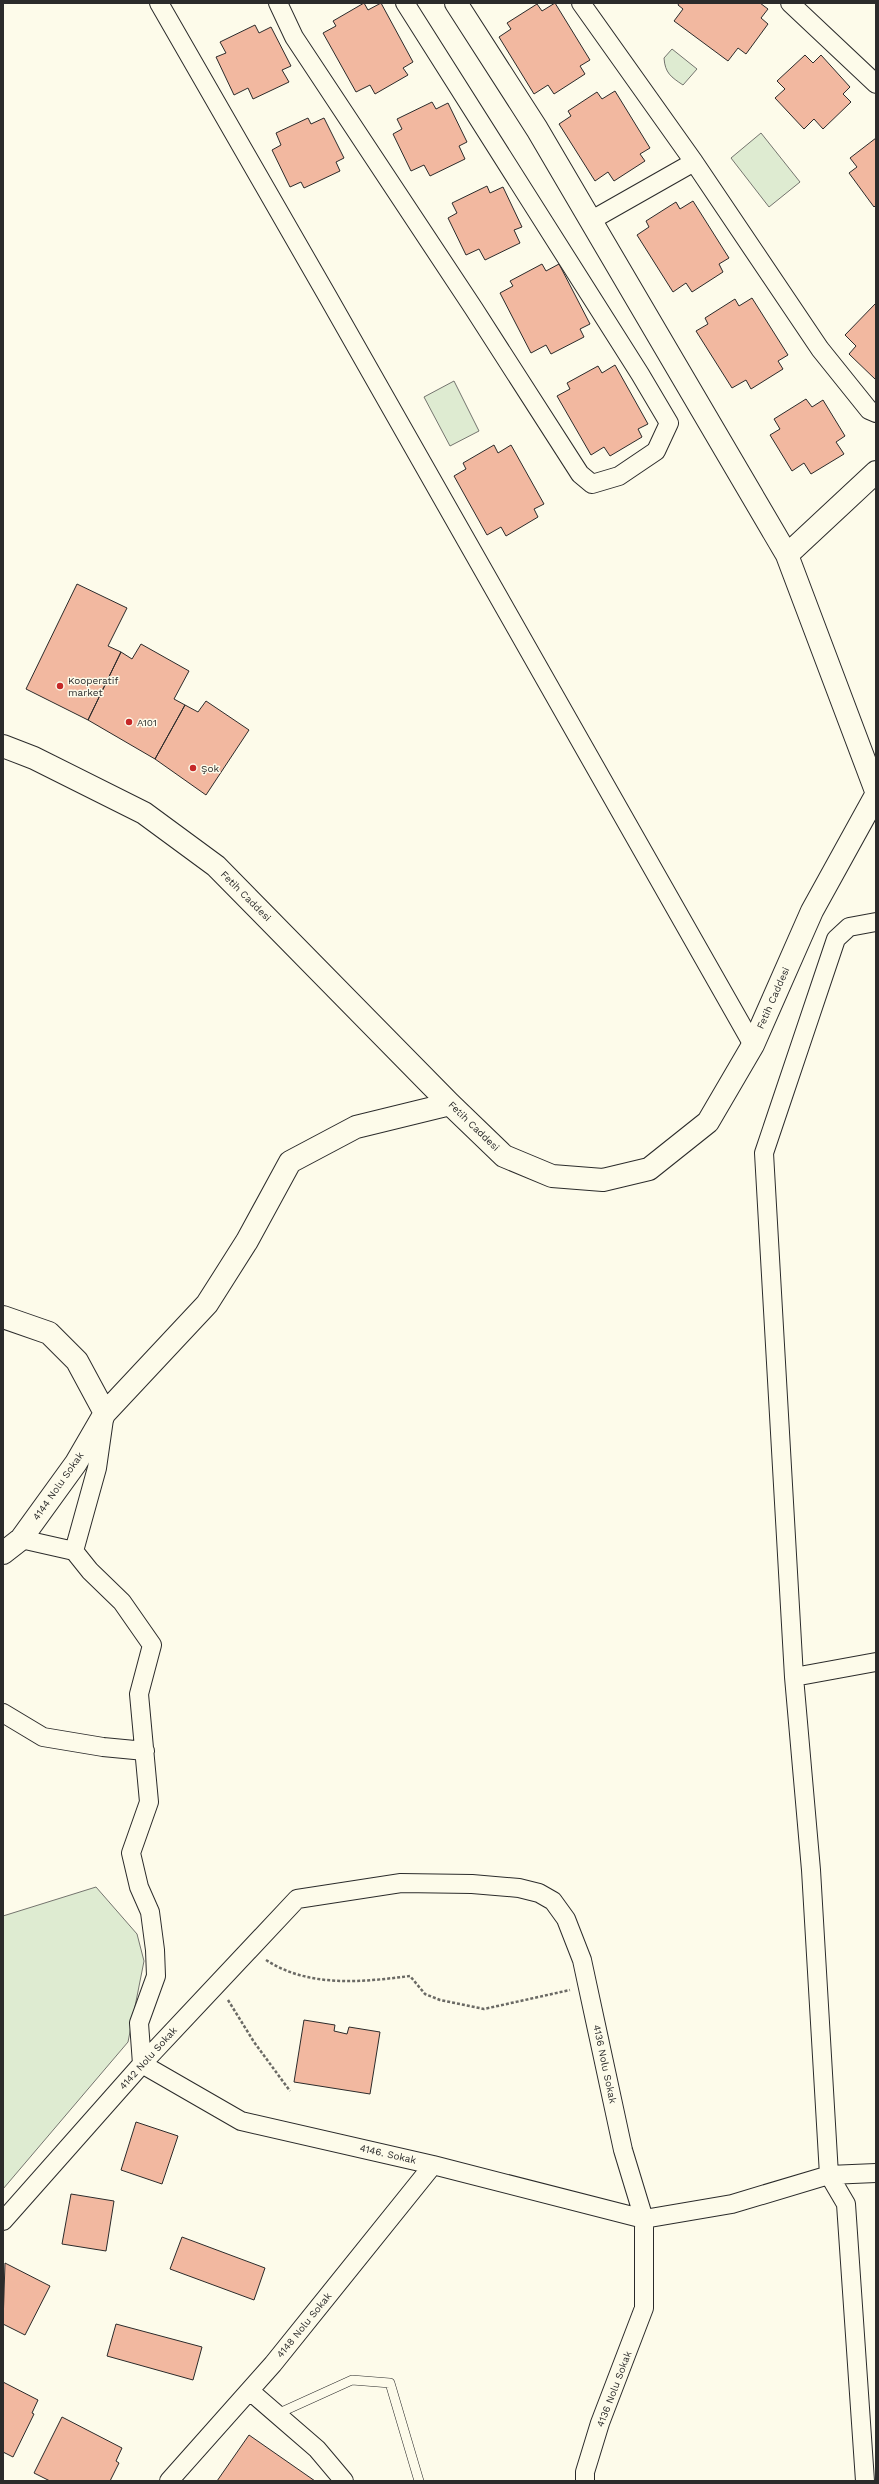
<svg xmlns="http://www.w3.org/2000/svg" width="879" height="2484" font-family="'Work Sans',sans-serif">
	<rect width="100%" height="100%" fill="#fdfbea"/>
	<!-- green -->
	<path fill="#deebd1" stroke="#74746e" d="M672,49L697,69L683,85C671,77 665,73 664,58Z
		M761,133L800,182L769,207L731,158Z
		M454,381L479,431L450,446L424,397Z
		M96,1887L137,1934L144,1961L128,2042L3,2189V1916Z"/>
	<!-- building -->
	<path fill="#f2b8a0" stroke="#2b2b2b" d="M364,3L368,10L381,3L413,62L403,68L408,75L375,94L370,85L356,92L323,33L336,26L333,21Z
		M555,3L590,60L580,66L585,74L554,94L548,85L534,94L499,37L511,29L507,23L537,4L542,11Z
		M679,3H760L768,9L761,18L768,24L746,54L738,48L728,61L674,21L683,9L678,5Z
		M255,25L259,33L271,27L291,66L282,70L289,82L253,99L248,88L234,95L216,57L226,53L220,42Z
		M805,55L813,63L821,55L850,87L843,94L851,102L823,129L814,119L804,129L775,98L785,89L777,81Z
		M615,91L650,148L640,154L645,161L614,181L608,172L595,181L559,124L571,116L568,111L597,92L602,99Z
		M432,102L436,109L448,103L467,142L459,146L465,159L430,176L424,165L411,171L393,134L402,129L397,119Z
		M308,118L311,124L324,118L344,158L336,162L340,171L304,188L301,182L290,187L272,150L281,145L276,133Z
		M876,138V205L874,207L849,173L857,167L850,158Z
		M487,186L490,193L503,187L522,227L514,230L520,243L485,260L479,249L466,255L448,218L457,213L452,203Z
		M693,201L729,258L719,264L723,272L692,292L686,283L673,292L637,235L649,227L646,221L676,202L680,209Z
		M542,264L546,271L559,264L590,324L580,329L584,337L551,354L546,345L531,353L500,293L513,286L510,281Z
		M752,298L788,355L778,361L783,369L751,389L746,380L732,388L696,331L708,324L705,318L735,299L739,306Z
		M876,303V380L849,354L856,346L845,335Z
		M615,365L648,424L638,429L642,437L610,456L604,447L591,455L557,396L570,389L567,383L598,366L602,373Z
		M806,399L812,407L823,400L845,436L836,442L844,454L811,474L804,463L792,471L770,435L780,429L774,419Z
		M494,445L498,453L511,445L544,504L534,509L538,517L506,536L501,527L487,535L454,476L466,469L463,463Z
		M77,584L127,608L108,646L121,652L88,720L26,689Z
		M141,644L189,671L174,699L185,705L155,759L88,720L121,652L132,659Z
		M206,701L249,730L206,795L155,759L185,705L198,712Z
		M304,2020L335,2025L334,2031L347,2034L349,2027L380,2032L370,2094L294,2082Z
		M136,2122L178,2136L162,2184L121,2170Z
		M71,2194L114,2201L106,2251L62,2244Z
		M182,2237L265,2268L254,2300L170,2269Z
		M5,2263L50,2286L25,2335L3,2324Z
		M116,2324L202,2347L193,2380L107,2356Z
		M3,2382L38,2400L32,2413L34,2414L13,2457L3,2452Z
		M62,2417L122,2448L116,2461L119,2463L110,2481H50L34,2473Z
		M249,2435L315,2481H217Z"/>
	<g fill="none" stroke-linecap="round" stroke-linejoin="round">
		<!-- lane casing -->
		<g stroke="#2b2b2b" stroke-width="10">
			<path id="lane" d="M277,2414L352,2380L390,2383L419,2481"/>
		</g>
		<!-- street casing -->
		<g stroke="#2b2b2b" stroke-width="20">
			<path id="street" d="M159,3L328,297L753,1045
				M278,3L294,37L474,309L580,474L592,484L619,476L656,451L669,423L640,374L405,3
				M581,3L694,162L820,349L869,410L876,413
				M790,3L876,84
				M590,221L694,162
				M104,1419L97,1468L74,1551L90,1571L122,1602L152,1645L139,1694L149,1802L131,1853L139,1887L150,1912L155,1950L156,1976L139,2023L142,2064L241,2121L433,2165L644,2219L732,2204L829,2175L876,2173
				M21,1539L74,1551
				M794,1677L876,1662
				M3,1713L43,1737L103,1747L145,1751
				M3,2221L142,2064L297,1899L401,1883L472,1884L519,1888L539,1893L553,1901L566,1919L582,1960L623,2150L644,2219V2308L600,2423L585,2472V2481
				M250,2391L317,2449L344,2481
				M169,2481L273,2364L433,2165
				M865,2481L846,2204L829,2175L811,1870L794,1677L764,1153L836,939L849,927L876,922"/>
		</g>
		<!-- secondary casing -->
		<g stroke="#2b2b2b" stroke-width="24">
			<path id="secondary" d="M456,3L537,129L787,555L876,791
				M787,555L876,472
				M3,746L34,758L144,813L216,866L450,1104L504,1156L552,1176L603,1180L649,1169L708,1122L753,1045L812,911L876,795
				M3,1317L49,1333L77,1361L105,1413
				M3,1553L21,1539L76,1463L105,1413L207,1304L247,1241L290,1162L356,1127L450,1104"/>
		</g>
		<!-- path -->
		<path stroke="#6a6964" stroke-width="2.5" stroke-dasharray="3 2" stroke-linecap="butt" d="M266,1960C309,1988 362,1982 410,1976L425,1994L440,2000L484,2009L570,1990
			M228,2000L254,2042L290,2091"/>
		<!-- lane -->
		<use href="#lane" stroke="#fdfbea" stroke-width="9"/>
		<!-- street -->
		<use href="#street" stroke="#fdfbea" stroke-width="18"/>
		<!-- secondary -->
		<use href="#secondary" stroke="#fdfbea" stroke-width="22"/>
	</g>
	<!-- markers -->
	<g fill="#c62828" stroke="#fdfbea" stroke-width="1.5">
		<circle cx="60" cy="686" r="4"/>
		<circle cx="129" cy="722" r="4"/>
		<circle cx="193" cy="768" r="4"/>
	</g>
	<g text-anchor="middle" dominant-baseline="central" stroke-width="3" stroke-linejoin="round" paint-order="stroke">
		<!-- poi labels -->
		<g font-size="10" fill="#2b2b2b" stroke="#fdfbea" text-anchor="start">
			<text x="68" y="680">Kooperatif<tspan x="68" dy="12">market</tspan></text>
			<text x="137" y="722">A101</text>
			<text x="201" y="768">Şok</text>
		</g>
		<!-- street labels -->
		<g font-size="10" fill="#2b2b2b" stroke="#fdfbea">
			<text transform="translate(246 896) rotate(45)">Fetih Caddesi</text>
			<text transform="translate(773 998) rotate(-66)">Fetih Caddesi</text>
			<text transform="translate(474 1126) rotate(44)">Fetih Caddesi</text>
			<text transform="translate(58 1486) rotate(-55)">4144 Nolu Sokak</text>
			<text transform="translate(148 2058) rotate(-48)">4142 Nolu Sokak</text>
			<text transform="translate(605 2064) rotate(78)">4136 Nolu Sokak</text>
			<text transform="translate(388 2154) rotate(13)">4146. Sokak</text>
			<text transform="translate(304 2325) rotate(-51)">4148 Nolu Sokak</text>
			<text transform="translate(614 2389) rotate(-69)">4136 Nolu Sokak</text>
		</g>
	</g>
	<!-- border -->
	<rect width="879" height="2484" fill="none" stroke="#2b2b2b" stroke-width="8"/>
</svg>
